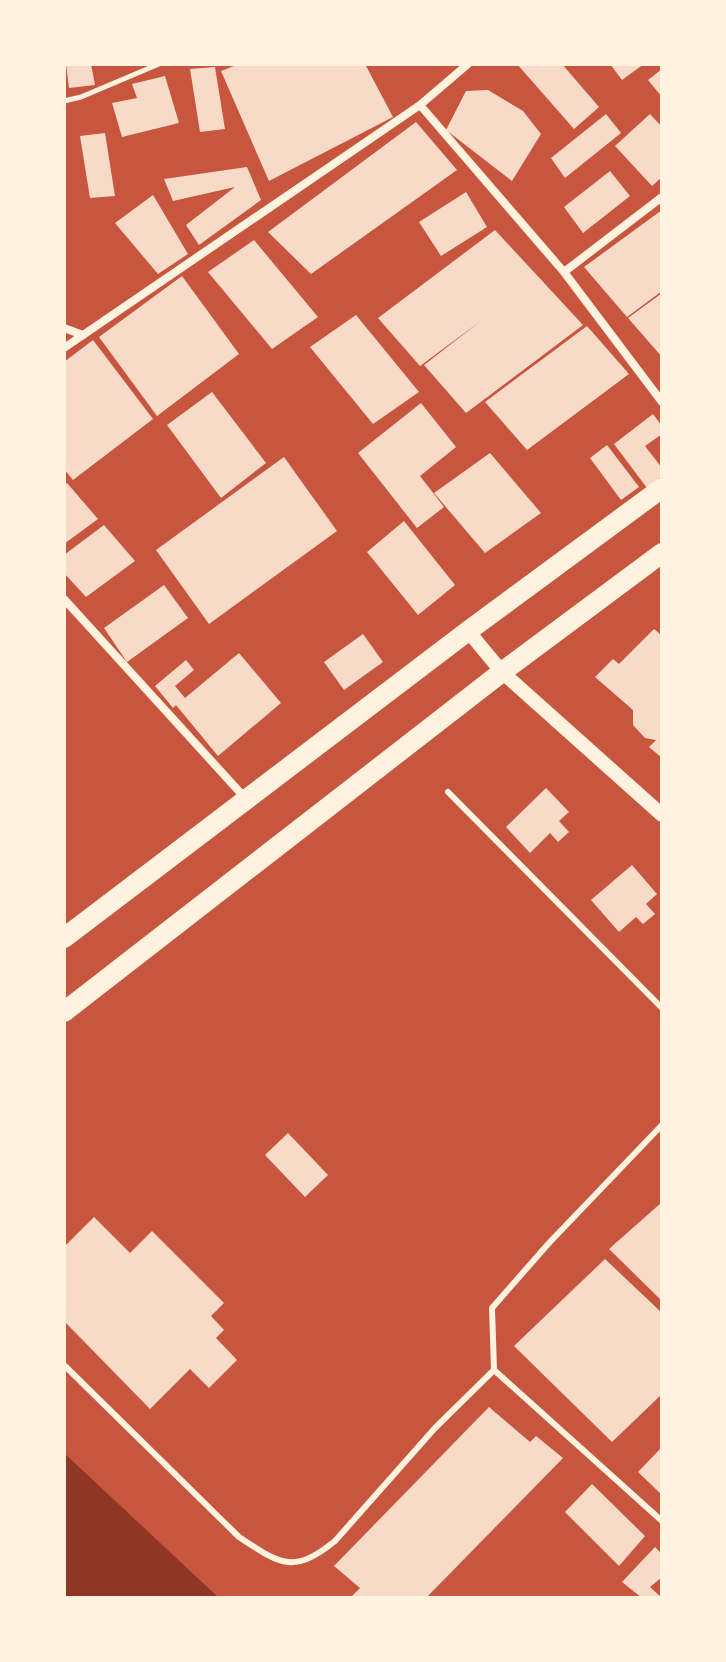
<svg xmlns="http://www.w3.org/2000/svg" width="726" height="1662" font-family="'Asap Condensed',sans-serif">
	<rect width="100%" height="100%" fill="#c8553d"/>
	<!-- water -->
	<path fill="#8f3625" d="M64,1453L219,1598H64Z"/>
	<!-- building -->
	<path fill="#f7dbc8" d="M66,64H91L95,85L69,88Z
		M239,64H365L393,117L269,181L221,71Z
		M517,64H562L599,107L574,129Z
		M610,64H644L622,80Z
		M215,67L225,129L200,132L190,69Z
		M662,69V97L648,80Z
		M165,76L179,123L122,137L112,103L137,98L132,84Z
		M488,90L523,111L541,134L512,181L446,130L466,91Z
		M606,114L621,133L565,178L551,158Z
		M650,114L662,127V177L652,186L615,146Z
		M416,122L457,170L311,274L268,232Z
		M105,133L115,196L90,198L80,136Z
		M247,167L261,200L199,245L186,225L235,187L173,201L164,179Z
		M610,171L630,196L583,233L564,207Z
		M466,192L487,227L441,256L419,222Z
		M153,195L188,254L158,274L115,223Z
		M662,210V291L627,317L584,267Z
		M495,230L583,325L466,413L424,365L482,320L420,366L378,318Z
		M254,240L318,317L272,349L208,272Z
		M182,276L239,354L157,416L99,337Z
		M662,293V357L628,318Z
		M356,315L419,392L373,424L310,347Z
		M587,326L629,374L527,450L485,402Z
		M93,340L153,419L73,480L64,469V362Z
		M212,392L266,463L221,498L167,425Z
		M421,403L456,447L420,476L444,507L417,528L358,453Z
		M653,414L662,426V434L645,446L662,468V476L647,488L614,444Z
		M607,445L639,487L621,500L590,458Z
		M490,453L541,513L485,553L434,493Z
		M284,457L337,531L209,624L156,550Z
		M67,483L98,519L64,544V485Z
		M404,521L455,585L418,615L367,552Z
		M104,525L135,561L86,597L64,573V555Z
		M164,585L188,618L127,662L104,628Z
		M654,629L660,634L662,632V758L649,747L656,740L645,738L633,725V710L595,677L613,659L619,664Z
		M363,634L383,662L344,690L324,662Z
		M239,653L281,703L218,756L176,705L173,708L155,686L186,660L194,670L175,686L185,698Z
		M546,788L569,812L559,821L569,832L558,842L550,833L530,853L506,827Z
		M632,865L657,894L646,904L655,914L643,924L636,917L619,932L591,900Z
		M288,1133L328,1175L305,1197L265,1155Z
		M662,1202V1301L609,1249Z
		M94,1217L130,1253L152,1231L224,1303L211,1316L224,1330L216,1338L237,1360L209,1388L190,1369L150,1409L64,1321V1247Z
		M605,1259L662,1313V1394L612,1442L514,1346Z
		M489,1407L530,1442L536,1436L563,1458L426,1598H355L352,1596L360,1588L334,1566Z
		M662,1447V1495L638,1472Z
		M592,1484L645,1536L619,1566L565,1512Z
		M655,1547L662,1554V1577L650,1587L662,1598H642L622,1582Z"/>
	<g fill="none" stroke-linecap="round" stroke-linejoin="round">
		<!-- path -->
		<path stroke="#fff3e0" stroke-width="5" d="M64,101L81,97L159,64"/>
		<!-- service -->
		<path stroke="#fff3e0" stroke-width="6" d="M448,792L662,1008
			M64,1365L239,1537C280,1564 293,1575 335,1541L435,1428L494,1370L662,1521
			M494,1370L492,1308L549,1243L662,1125"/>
		<!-- minor -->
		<path stroke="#fff3e0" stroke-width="8" d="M420,105L564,272L662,402
			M564,272L662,197
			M64,328L83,335
			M64,348L420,105L468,64
			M64,599L246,799"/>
		<!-- tertiary -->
		<path stroke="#fff3e0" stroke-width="14" d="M468,631L502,672L662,815"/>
		<!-- primary -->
		<path stroke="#fff3e0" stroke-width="20" d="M64,938L468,631L662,488
			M64,1012L502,672L662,553"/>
	</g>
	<!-- border -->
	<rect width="726" height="1662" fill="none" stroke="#fff3e0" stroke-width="132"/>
</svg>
